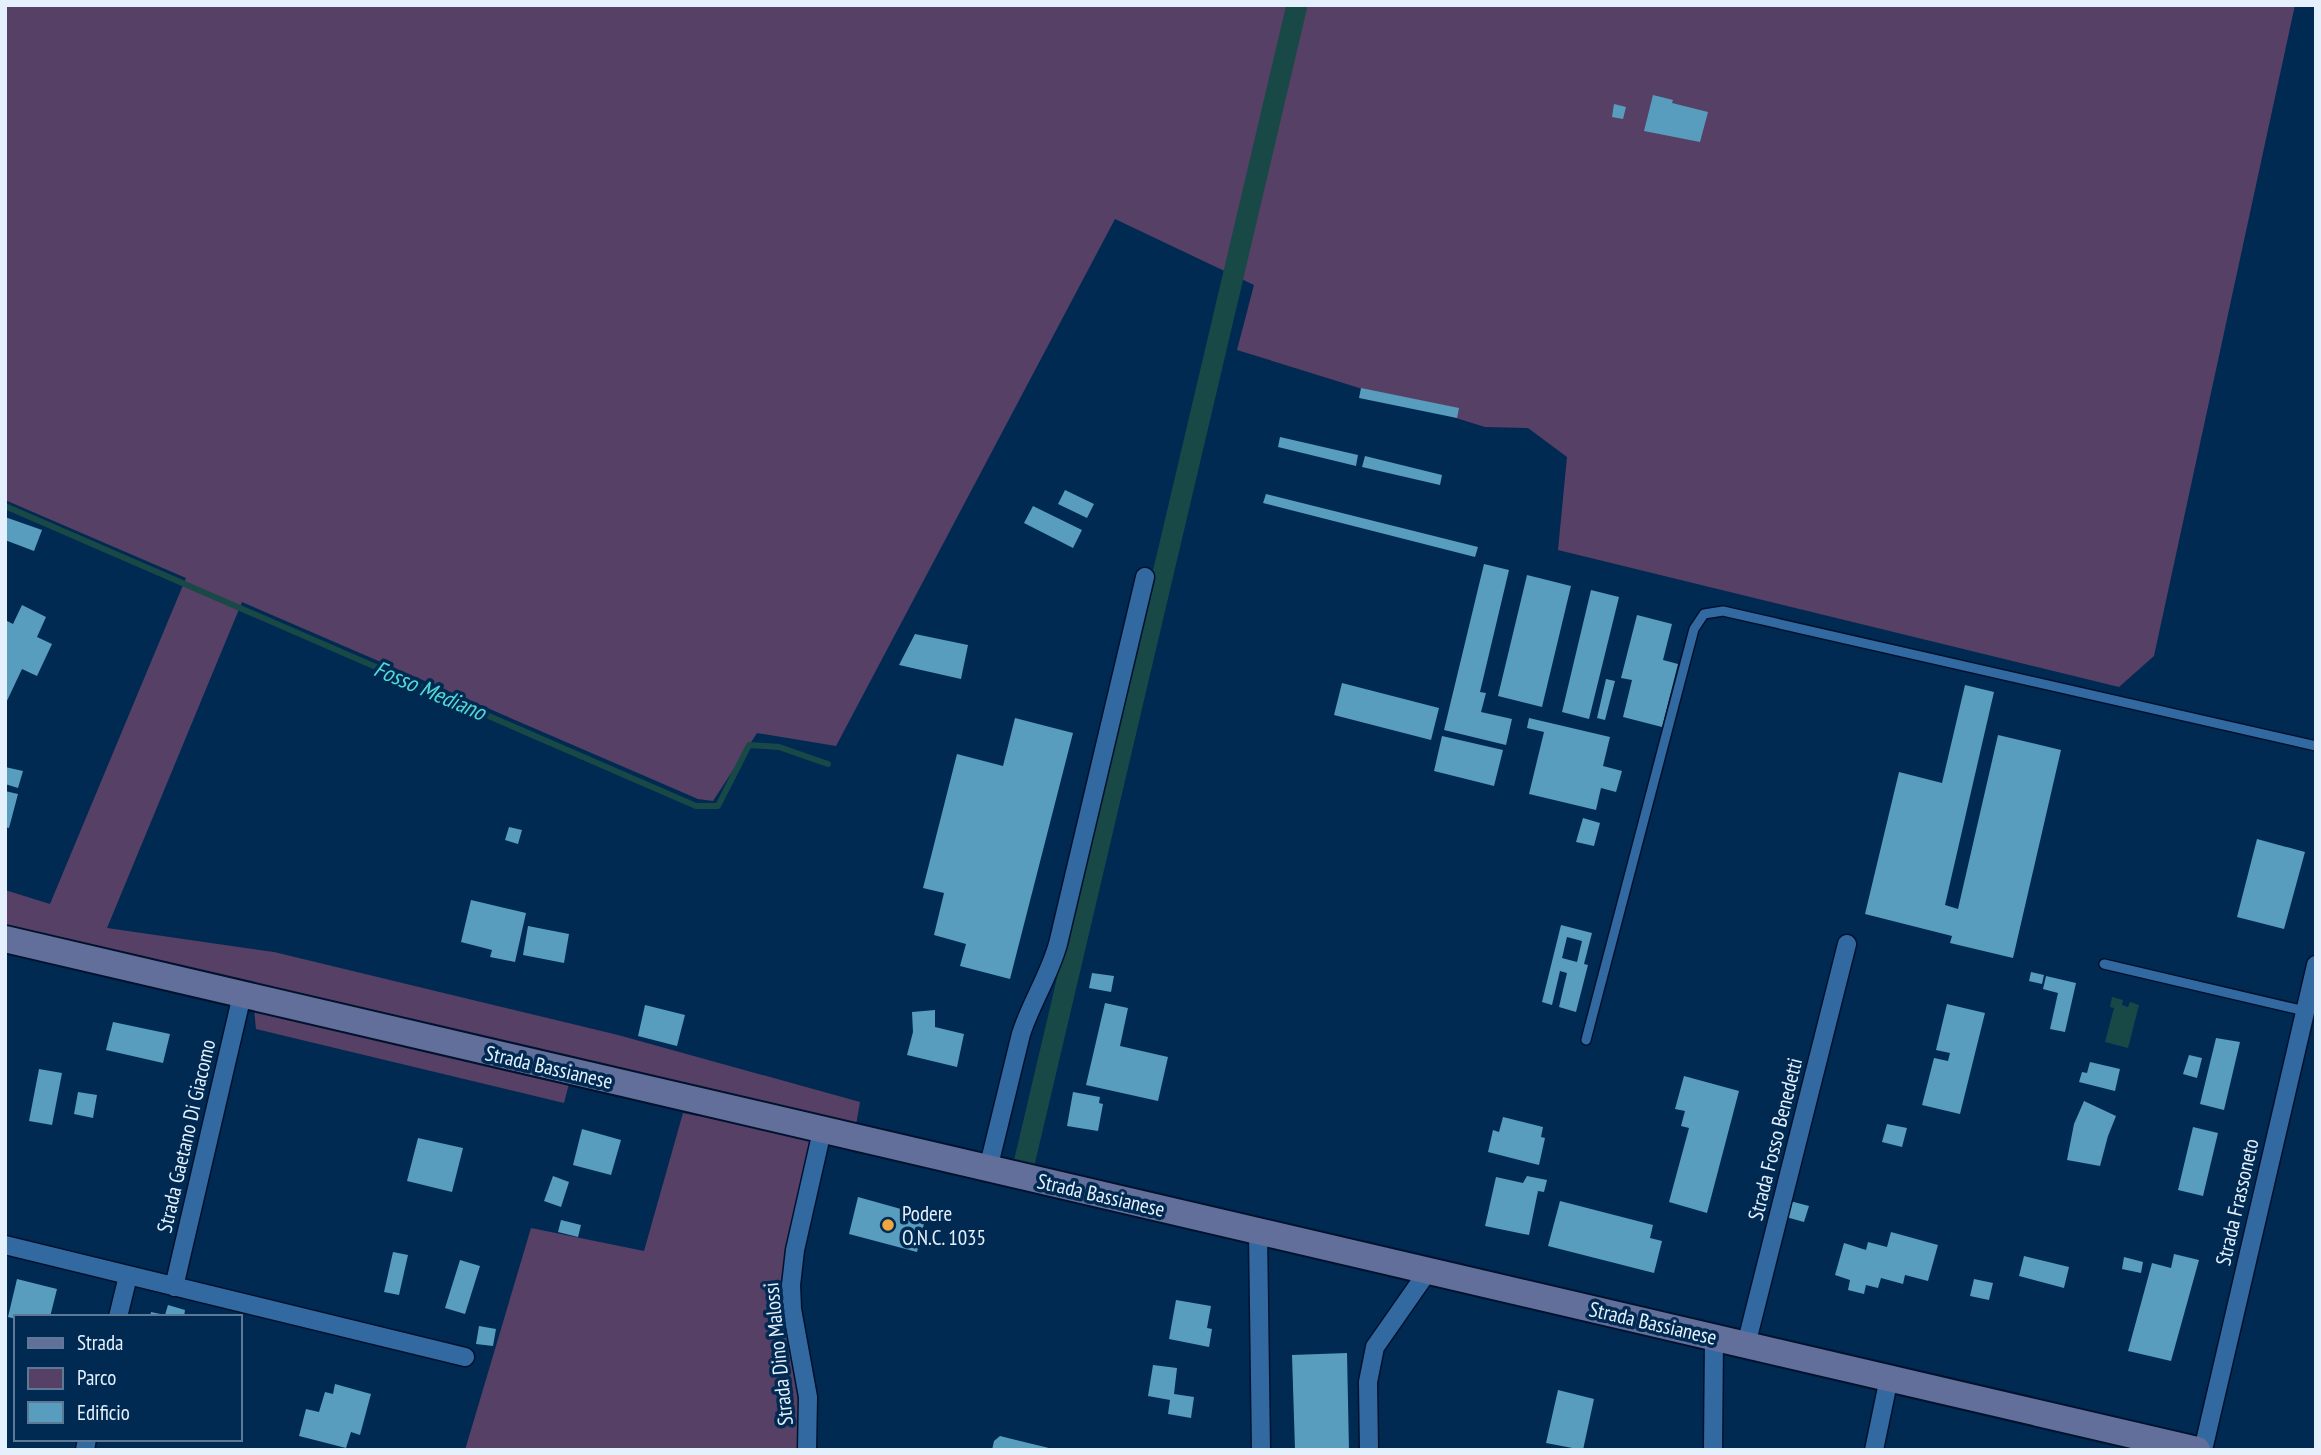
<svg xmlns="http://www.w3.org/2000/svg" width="2321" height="1455" font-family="'PT Sans Narrow',sans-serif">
	<rect width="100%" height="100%" fill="#002a52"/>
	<!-- green -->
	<path fill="#574066" d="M5,5H2295L2154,656L2119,687L1558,550L1567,457L1528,428L1485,427L1237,350L1254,285L1115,219L836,746L757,733L713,801L698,799L242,602L107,928L274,952L618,1035L860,1102L855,1131L574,1064L564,1103L256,1029L252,988L5,930V890L50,904L186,578L5,500Z
		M683,1113L810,1138L781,1291L783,1327L799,1369L802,1450H465L531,1228L644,1251Z"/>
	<!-- water -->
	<path fill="#194947" d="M2112,997L2123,1000L2122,1005L2128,1007L2130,1002L2139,1005L2128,1048L2105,1042L2114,1008L2110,1007Z"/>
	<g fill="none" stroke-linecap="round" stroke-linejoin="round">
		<!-- stream -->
		<path stroke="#194947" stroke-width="6" d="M5,506L696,806H718L749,745L779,747L828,764"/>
		<!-- canal -->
		<path stroke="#194947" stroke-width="21" d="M1023,1168L1297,5"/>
	</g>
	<!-- building -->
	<path fill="#589dbe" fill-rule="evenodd" d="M1653,95L1673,100L1672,103L1708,112L1700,142L1644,131Z
		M1614,104L1626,107L1623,119L1612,117Z
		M1361,388L1459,408L1457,418L1359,398Z
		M1280,437L1358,455L1356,466L1278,447Z
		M1365,456L1442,475L1440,485L1362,467Z
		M1065,490L1094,504L1087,518L1058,504Z
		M1266,494L1478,547L1475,557L1263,503Z
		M1033,506L1082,530L1073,548L1024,523Z
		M5,517L42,530L34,551L5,540Z
		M1484,564L1509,570L1480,692L1486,693L1481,712L1512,719L1506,745L1444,730Z
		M1527,575L1571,586L1542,707L1498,696Z
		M1591,590L1619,597L1589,719L1562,712Z
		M22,605L46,617L37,637L52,644L37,676L22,669L5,705V620L13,624Z
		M1637,615L1672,624L1663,660L1678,664L1662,727L1623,717L1632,680L1621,678Z
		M915,634L968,645L961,679L899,665Z
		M1606,679L1615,681L1605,720L1597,718Z
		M1342,683L1439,708L1431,740L1334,715Z
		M1965,685L1994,692L1945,905L1958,909L1998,735L2061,750L2013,958L1950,943L1952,936L1865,914L1899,772L1942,783Z
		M1015,718L1073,733L1010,979L960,966L966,944L934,935L944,893L923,888L957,754L1003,766Z
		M1529,718L1610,737L1603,766L1622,771L1616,792L1601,788L1596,810L1529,794L1544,732L1527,728Z
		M1442,736L1503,750L1494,786L1434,771Z
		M5,767L23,771L18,788L5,784Z
		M5,791L18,794L9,828L5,827Z
		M1583,818L1600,823L1594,846L1576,842Z
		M509,827L522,830L518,844L505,840Z
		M2257,839L2305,852L2284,929L2237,917Z
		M471,900L526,913L515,962L490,957L492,950L461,942Z
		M1561,925L1592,933L1584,964L1588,965L1576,1012L1559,1007L1567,973L1560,971L1552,1005L1542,1002ZM1567,937L1582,941L1577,962L1562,958Z
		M528,926L569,934L564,963L523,955Z
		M2031,972L2044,975L2042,984L2029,981Z
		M1092,973L1114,976L1111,992L1089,988Z
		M2046,976L2076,983L2065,1032L2050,1029L2058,993L2043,989Z
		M1105,1003L1128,1008L1120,1046L1168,1057L1158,1101L1086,1085Z
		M1947,1004L1985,1013L1960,1114L1922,1105L1934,1058L1948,1061L1950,1053L1936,1050Z
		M645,1005L685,1015L677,1046L638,1036Z
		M935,1010V1027L964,1034L957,1067L907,1055L913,1032L912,1012Z
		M113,1022L170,1034L163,1063L106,1050Z
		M2216,1038L2240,1042L2224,1110L2200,1104Z
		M2189,1055L2202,1058L2197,1078L2183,1074Z
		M2090,1062L2120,1069L2115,1091L2079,1082L2082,1072L2087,1073Z
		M39,1069L62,1073L52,1125L29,1121Z
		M1684,1076L1739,1091L1707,1213L1669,1202L1689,1128L1681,1126L1685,1111L1675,1109Z
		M78,1092L97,1095L93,1118L74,1114Z
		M1073,1092L1100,1097L1099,1103L1103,1104L1098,1131L1067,1126Z
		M2084,1101L2116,1116L2108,1136L2100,1166L2067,1160L2074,1124Z
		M1503,1117L1543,1127L1541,1137L1545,1138L1539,1165L1488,1152L1493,1130L1499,1132Z
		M1887,1124L1907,1128L1902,1147L1882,1142Z
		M2193,1127L2218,1133L2203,1196L2178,1190Z
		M582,1129L621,1140L611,1175L573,1165Z
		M418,1138L463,1148L452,1192L407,1181Z
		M553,1176L569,1182L561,1207L544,1201Z
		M1527,1176L1547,1180L1544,1192L1538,1191L1529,1235L1485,1226L1496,1177L1523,1183Z
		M858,1197L926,1216L917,1252L849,1234Z
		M1560,1201L1653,1225L1650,1238L1662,1241L1654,1273L1548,1246Z
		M1790,1201L1809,1206L1804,1222L1786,1217Z
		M561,1220L581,1225L578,1237L558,1232Z
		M1891,1232L1938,1245L1928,1281L1905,1275L1903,1284L1881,1278L1878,1288L1866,1285L1864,1294L1848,1290L1850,1280L1835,1275L1844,1243L1866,1250L1868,1242L1887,1247Z
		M393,1252L408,1255L399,1295L384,1292Z
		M2174,1254L2199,1260L2171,1361L2128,1351L2152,1263L2171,1268Z
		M2024,1256L2069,1267L2064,1288L2019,1276Z
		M2124,1257L2143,1262L2141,1273L2122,1269Z
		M460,1260L480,1266L465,1314L445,1308Z
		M17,1279L57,1289L50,1317H16V1319L8,1317Z
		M1974,1279L1993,1283L1989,1300L1970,1296Z
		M1176,1300L1211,1306L1207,1328L1212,1329L1209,1347L1169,1339Z
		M168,1305L185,1310L184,1317H150L151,1312L165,1315Z
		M479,1326L496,1329L493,1346L476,1344Z
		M1347,1353L1349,1450H1295L1292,1355Z
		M1153,1365L1177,1368L1174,1394L1194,1397L1191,1418L1168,1414L1170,1400L1148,1396Z
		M335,1384L371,1394L360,1435L351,1432L346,1448L299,1436L306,1409L319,1412L325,1392L333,1394Z
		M1558,1390L1594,1399L1583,1450L1546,1443Z
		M1000,1436L1053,1449V1450H992L994,1441Z"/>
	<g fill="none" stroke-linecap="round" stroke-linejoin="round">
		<!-- lane casing -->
		<g stroke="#00122d" stroke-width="12">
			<path id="lane" d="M2104,964L2305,1011
				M1586,1040L1694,629L1704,614L1723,611L2316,746"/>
		</g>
		<!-- street casing -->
		<g stroke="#00122d" stroke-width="21">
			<path id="street" d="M988,1169L1021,1034C1031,1003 1049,976 1058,944L1145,577
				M1258,1232L1261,1450
				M5,1245L465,1357
				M174,1287L242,995
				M118,1317L128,1276
				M1746,1345L1847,944
				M85,1450L87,1439
				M807,1450L808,1397L792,1309L791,1285L795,1250L822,1131
				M1369,1450L1368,1382L1375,1347L1428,1271
				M1713,1450L1714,1337
				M1874,1450L1889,1378
				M2203,1450L2316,965"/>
		</g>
		<!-- secondary casing -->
		<g stroke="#00122d" stroke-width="30">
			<path id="secondary" d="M5,939L2197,1450"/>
		</g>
		<!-- lane -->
		<use href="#lane" stroke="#3369a1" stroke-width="9"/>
		<!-- street -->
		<use href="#street" stroke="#3369a1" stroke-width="18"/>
		<!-- secondary -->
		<use href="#secondary" stroke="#626f9a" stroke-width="26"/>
	</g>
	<!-- markers -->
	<circle fill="#f0a63f" stroke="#002a52" stroke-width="2.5" cx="888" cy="1225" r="7"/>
	<g text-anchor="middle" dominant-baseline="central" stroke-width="7" stroke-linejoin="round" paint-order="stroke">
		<!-- street labels -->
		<g font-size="21" fill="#e5f0fd" stroke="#002a52">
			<text transform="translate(549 1067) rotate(13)">Strada Bassianese</text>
			<text transform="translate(186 1136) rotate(-77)">Strada Gaetano Di Giacomo</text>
			<text transform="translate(1775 1139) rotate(-76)">Strada Fosso Benedetti</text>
			<text transform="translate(1101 1195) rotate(13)">Strada Bassianese</text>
			<text transform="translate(2237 1202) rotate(-77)">Strada Frassoneto</text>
			<text transform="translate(1653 1323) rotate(13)">Strada Bassianese</text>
			<text transform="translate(778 1354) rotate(-96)">Strada Dino Malossi</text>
		</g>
		<!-- poi labels -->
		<g font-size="21" fill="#e5f0fd" stroke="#002a52" text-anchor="start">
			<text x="902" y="1213">Podere<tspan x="902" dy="24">O.N.C. 1035</tspan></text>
		</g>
		<!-- water labels -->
		<g font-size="23" font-style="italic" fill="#53d9d3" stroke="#002a52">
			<text transform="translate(430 690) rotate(23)">Fosso Mediano</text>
		</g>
	</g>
	<!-- border -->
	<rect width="2321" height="1455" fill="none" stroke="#e5f0fd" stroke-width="14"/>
	<!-- legend -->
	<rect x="14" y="1315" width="228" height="126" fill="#002a52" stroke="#5c7996" stroke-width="2"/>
	<rect x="28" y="1338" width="35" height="10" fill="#626f9a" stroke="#5c7996" stroke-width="2"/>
	<text x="77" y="1350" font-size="21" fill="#e5f0fd">Strada</text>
	<rect x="28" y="1368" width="35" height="21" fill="#574066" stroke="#5c7996" stroke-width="2"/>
	<text x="77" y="1385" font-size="21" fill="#e5f0fd">Parco</text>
	<rect x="28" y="1402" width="35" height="21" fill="#589dbe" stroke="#5c7996" stroke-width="2"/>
	<text x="77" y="1420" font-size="21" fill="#e5f0fd">Edificio</text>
</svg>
